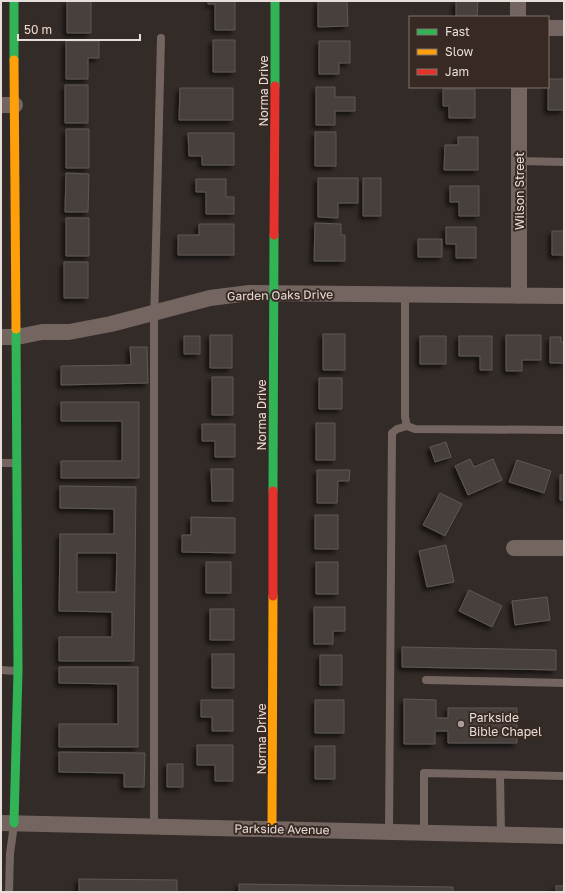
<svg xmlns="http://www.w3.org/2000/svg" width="565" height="893" font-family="'Golos Text',sans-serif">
	<defs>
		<filter id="shadow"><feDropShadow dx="-3.5" dy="3.5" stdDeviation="2" flood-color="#0009"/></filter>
	</defs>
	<rect width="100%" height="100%" fill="#332b28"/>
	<!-- building -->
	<path fill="#47413e" stroke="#5f5855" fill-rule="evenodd" filter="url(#shadow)" d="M67,1H91V33H67Z
		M208,1H235V30H215V4H208Z
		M318,1H347L348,26L318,27Z
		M456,1H478L477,17H456Z
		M213,40H235V72H213Z
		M66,41H99V58H88V79H66Z
		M319,41H350V63H339V74H319Z
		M548,79H564V110H548Z
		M65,85H88V123H65Z
		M316,87H335V97H355V111H335V125H316Z
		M180,88H233V120H179Z
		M443,89H475V118H449V106H443Z
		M66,129H89V168H66Z
		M315,132H336V166H315Z
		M188,133H234V165H202V156H189Z
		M458,137H478V170H444L445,145H458Z
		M66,173L89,174L88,212H65Z
		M318,178H358V203H338V218L318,217Z
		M363,178H381V216H363Z
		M196,179H226V197H234V214H206V192H196Z
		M450,186H479V216H459V202H450Z
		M66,218H89V256H66Z
		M315,223L341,224V235H345V261H314Z
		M199,224H234V255H178V235H199Z
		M446,227H476V258H456V244H446Z
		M552,231H564V255H552Z
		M418,239H442V257H418Z
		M64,262H88V298H64Z
		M323,334H345V370H323Z
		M210,335H232V368H210Z
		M506,335H541V360H522V371H506Z
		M184,336H200V354H184Z
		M420,336H446V364H420Z
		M459,336H492V370H480V356H459Z
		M550,337H561V342H564V363H550Z
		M130,347H147L148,383L61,385V366L131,365Z
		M212,377H233V415H212Z
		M319,378H342V409H319Z
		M61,402H139V478H61V461H122V421H61Z
		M316,423H335V460H316Z
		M202,424H235V457H215V441H202Z
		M446,442L451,457L435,462L430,447Z
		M470,459L474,467L493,459L502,480L468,495L455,466Z
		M517,460L551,471L544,493L509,482Z
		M211,469H233V501H212Z
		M317,470H350L349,481H338L337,503H317Z
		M560,475H564V500H560Z
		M60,486L136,487L134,661H59V637H112V612L59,611L60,534H114V509L60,508ZM77,553H117L116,592H77Z
		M440,493L462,504L445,536L423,525Z
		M315,515H338V549H315Z
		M191,517L235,518V553L182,552V535H191Z
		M446,545L454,582L427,587L419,551Z
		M206,562H231V593H206Z
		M316,562H338V594H316Z
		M469,590L502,606L492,627L459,611Z
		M547,597L550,620L515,625L512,601Z
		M314,607H345V631H333V644H314Z
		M210,609H234V640H210Z
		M402,647L556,650V670L402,667Z
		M212,654H234V688H212Z
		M320,655H342V685H320Z
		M59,667H138V747H59V724H118V684L59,683Z
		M404,699L436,700V718H448V708H517V743H448V731H435V744H404Z
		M201,700H233V731H212V717H201Z
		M315,700H344V733H315Z
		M197,745H233V781H215V765H197Z
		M315,746H335V779H315Z
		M59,752L145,753L144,787H124V773L59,772Z
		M167,764H183V787H167Z
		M79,879L177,880V892H79Z
		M239,884L453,887V892H239Z
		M556,886H564V892H556Z"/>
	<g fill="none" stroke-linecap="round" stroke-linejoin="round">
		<!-- lane -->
		<path stroke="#746560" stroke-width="8" d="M519,161L564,162
			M405,295V417L407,426L415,429L564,430
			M1,463H17
			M1,670L16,671
			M426,680L564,683
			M500,775L501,834
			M154,826V324L161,38
			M389,832L392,433L397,429L407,426
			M424,832V773L564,776
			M9,892L10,854L14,824"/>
		<!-- street -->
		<path stroke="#746560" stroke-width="16" d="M518,1V17
			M548,28H564
			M519,87V296
			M1,105H15
			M1,337H17L42,332H69L111,324L210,298L249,293L564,296
			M514,548H564
			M1,823L564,836"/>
		<!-- fast -->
		<path stroke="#30b455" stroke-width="9" d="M14,1V60
			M275,86V1
			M273,491L274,235
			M14,823L18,671L16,329"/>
		<!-- slow -->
		<path stroke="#ff9f0a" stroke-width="9" d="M14,60L16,329
			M272,829L273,596"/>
		<!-- jam -->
		<path stroke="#e5322d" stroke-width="9" d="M274,235L275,86
			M273,596V491"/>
	</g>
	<!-- markers -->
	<circle fill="#a99f9b" stroke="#382a23" stroke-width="1.5" cx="461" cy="724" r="4"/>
	<g text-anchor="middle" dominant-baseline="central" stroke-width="4" stroke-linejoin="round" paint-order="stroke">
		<!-- street labels -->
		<g font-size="12" fill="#e8ded9" stroke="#382a23">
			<text transform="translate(263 91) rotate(-90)">Norma Drive</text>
			<text transform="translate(519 191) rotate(-90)">Wilson Street</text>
			<text transform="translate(280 295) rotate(-1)">Garden Oaks Drive</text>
			<text transform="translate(261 415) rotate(-90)">Norma Drive</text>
			<text transform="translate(261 739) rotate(-90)">Norma Drive</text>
			<text transform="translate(282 829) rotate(1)">Parkside Avenue</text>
		</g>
		<!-- poi labels -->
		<g font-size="12" fill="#e8ded9" stroke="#382a23" text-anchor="start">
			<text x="469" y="717">Parkside<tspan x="469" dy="14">Bible Chapel</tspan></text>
		</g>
	</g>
	<!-- border -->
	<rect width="565" height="893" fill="none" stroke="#e8ded9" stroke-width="4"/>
	<!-- legend -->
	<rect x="409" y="16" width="140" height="72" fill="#382a23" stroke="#7e726c"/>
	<rect x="417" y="29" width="20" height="6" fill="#30b455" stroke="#7e726c"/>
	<text x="445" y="36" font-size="12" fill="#e8ded9">Fast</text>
	<rect x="417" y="49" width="20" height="6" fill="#ff9f0a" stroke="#7e726c"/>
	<text x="445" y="56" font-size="12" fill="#e8ded9">Slow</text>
	<rect x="417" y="69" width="20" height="6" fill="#e5322d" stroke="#7e726c"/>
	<text x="445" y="76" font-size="12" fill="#e8ded9">Jam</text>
	<!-- scale -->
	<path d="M18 34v6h122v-6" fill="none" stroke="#e8ded9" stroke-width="2"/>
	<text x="24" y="34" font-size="12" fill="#e8ded9" stroke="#382a23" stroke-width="3" paint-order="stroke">50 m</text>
</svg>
